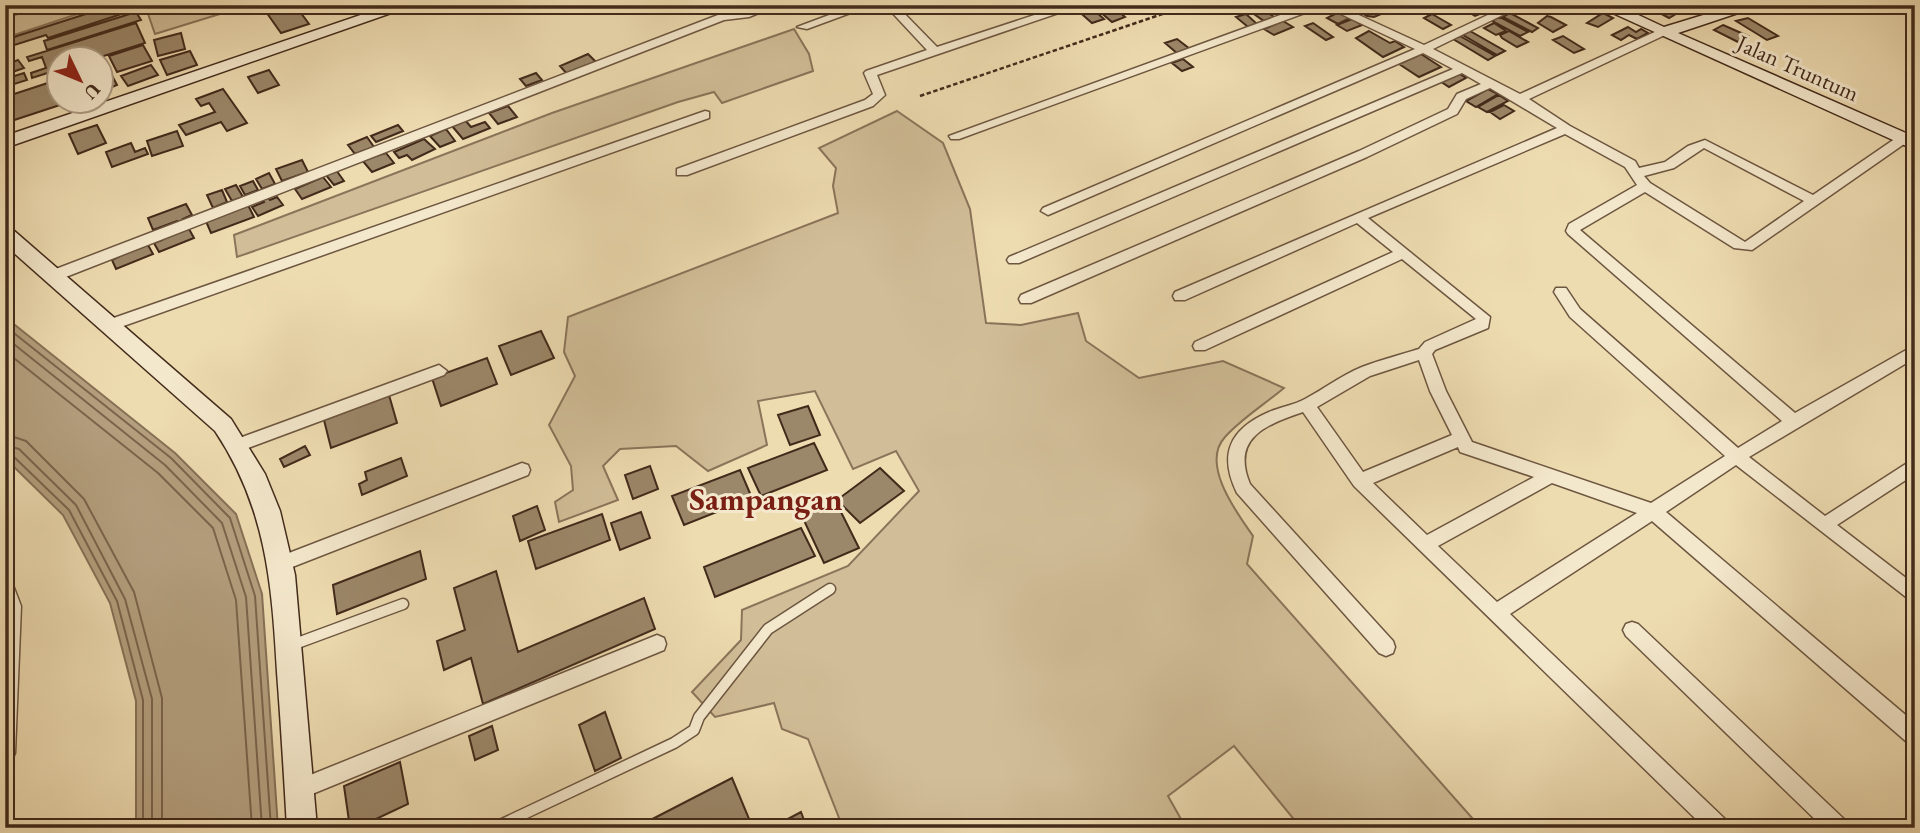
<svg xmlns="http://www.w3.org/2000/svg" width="1920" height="833" font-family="'EB Garamond',serif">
	<rect width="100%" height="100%" fill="#eedcb1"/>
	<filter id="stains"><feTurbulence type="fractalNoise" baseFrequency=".00286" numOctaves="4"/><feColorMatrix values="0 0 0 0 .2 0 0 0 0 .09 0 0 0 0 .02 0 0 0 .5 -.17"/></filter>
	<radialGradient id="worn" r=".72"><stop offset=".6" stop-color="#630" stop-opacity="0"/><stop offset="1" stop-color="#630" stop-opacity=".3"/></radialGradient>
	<!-- green -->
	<path fill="#d1be98" stroke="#8a745a" stroke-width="2" d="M48,5H105L5,38V18Z
		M145,5H249L155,34Z
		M794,29L809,54L813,71L722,103L714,92L678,102L237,257L234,235L552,113Z
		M897,111L943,143L970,209L986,323L1021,325L1078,313L1086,341L1139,378L1223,361L1284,388C1265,404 1241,419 1225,437C1200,464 1237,513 1253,536L1247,564L1481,828H1301L1234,746L1168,796L1186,828H843L808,739L782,729L774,703L715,717L692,692L741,640L742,610L848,566L919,491L896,451L853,469L815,391L758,401L767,445L708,471L676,446L620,449L603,466L618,500L559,522L555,502L573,490L571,466L549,425L575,376L564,352L568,317L838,213L833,186L836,168L819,148Z"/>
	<!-- water -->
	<path fill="#b49f7e" stroke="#867056" stroke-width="2" d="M5,317L175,453L236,514L262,594L278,828H136V701L110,603L63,515L5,458Z"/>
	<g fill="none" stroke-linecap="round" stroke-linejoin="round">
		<!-- shore -->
		<path stroke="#7b644c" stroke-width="2" d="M5,326L171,458L230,518L255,596L271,828
			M5,337L165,465L222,523L246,597L262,828
			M5,351L158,473L213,528L236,600L252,828
			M5,434L26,441L84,499L134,592L162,698V828
			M5,445L19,449L76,505L125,599L152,699V828
			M5,454L13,456L69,510L117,601L143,700V828"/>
	</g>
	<!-- building -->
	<path fill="#9b8769" stroke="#422a1b" stroke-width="2" d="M114,5H131L134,10L48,38L46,35L5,48V41L17,36Z
		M274,5H295L309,24L281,33L264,9Z
		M1088,5L1104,19L1092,23L1076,9Z
		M1092,5H1111L1125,17L1112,22Z
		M1358,5H1366L1381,14L1374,17L1367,16L1353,8Z
		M1457,5H1477L1487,11L1475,16Z
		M1645,5H1663L1676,14L1669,18Z
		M1261,8L1274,17L1264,21L1251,12Z
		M136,12L141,20L47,50L44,41Z
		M1339,12L1350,18L1338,24L1327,18Z
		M1510,13L1538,28L1532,32L1503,17Z
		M1603,13L1613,18L1598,27L1587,23Z
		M1246,14L1257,24L1248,27L1236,17Z
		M1432,14L1451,25L1443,29L1424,18Z
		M1547,16L1551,17L1566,25L1553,32L1538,23Z
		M1497,18H1502L1528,32L1520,36L1492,21Z
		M1748,18L1778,36L1767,40L1736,21Z
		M1352,19L1362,25L1347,31L1337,25Z
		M1283,21L1293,27L1274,35L1264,29Z
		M136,23L145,43L91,60H60V69L32,78L31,73L46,68L42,57L29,61L27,57Z
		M1313,23L1333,37L1326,40L1305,26Z
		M1494,23L1506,31L1496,35L1484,28Z
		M1723,25L1748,36L1738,42L1714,30Z
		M1628,27L1636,32L1641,29L1648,33L1637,39L1629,35L1621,40L1612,35Z
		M1369,31L1390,43L1395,41L1404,47L1383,57L1356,38Z
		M1470,31L1505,51L1497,55L1463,35Z
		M1509,31L1528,42L1517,47L1502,38L1500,35Z
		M181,33L185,49L158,56L154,40Z
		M1460,36L1495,56L1488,60L1453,39Z
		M1563,36L1584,49L1574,53L1553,40Z
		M1177,39L1190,49L1178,54L1165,43Z
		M143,45L152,61L117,72L109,56Z
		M190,51L197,65L167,75L160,60Z
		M588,54L597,63L568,75L560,66Z
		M1421,54L1441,67L1419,77L1399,64Z
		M1183,59L1193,67L1182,71L1172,63Z
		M18,60L24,68L7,74L5,65Z
		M106,64L117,85L102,91V65Z
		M151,65L158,75L128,86L121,76Z
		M269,70L279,85L258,93L248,77Z
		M1457,72L1466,78L1449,87L1440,81Z
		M24,73L27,80L5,87V79Z
		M536,73L542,80L526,86L520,79Z
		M60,79V102H69L5,123V97Z
		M223,89L247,123L227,131L221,122L186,135L179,125L215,112L209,103L201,106L196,99Z
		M1488,89L1498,94L1476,107L1466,101Z
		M1499,95L1508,101L1487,112L1478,107Z
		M1504,105L1514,111L1500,119L1490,112Z
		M508,106L517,117L498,124L489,113Z
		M465,120L471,127L485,122L490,128L463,139L452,126Z
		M97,125L106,143L78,154L69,134Z
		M398,125L403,131L376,142L371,136Z
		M446,129L455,141L440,147L430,136Z
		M177,131L183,146L152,156L147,141Z
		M367,137L374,147L355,154L348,145Z
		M424,139L435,149L412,160L407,155L399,158L394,152Z
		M131,143L135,152L145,148L148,154L112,167L106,152Z
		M386,153L394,163L372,172L362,160Z
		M302,160L308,172L282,181L276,169Z
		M336,170L344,181L334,185L325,174Z
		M269,173L275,184L262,189L256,179Z
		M323,177L331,187L302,199L295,189Z
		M253,181L258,190L245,195L240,186Z
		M236,185L243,197L232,201L225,189Z
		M222,190L227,202L213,208L207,195Z
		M267,195L270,200L277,197L283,205L258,216L252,207L264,202L261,198Z
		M247,203L254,217L211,233L205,219Z
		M186,204L192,215L183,219L185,222L178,224L177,221L153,230L148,218Z
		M189,229L194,238L159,252L154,243L162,240L160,237Z
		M148,245L153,254L116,269L112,260L120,256L118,253Z
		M541,331L554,358L511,375L499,346Z
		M487,358L497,384L441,406L432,378Z
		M389,395L397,423L331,448L324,420Z
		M808,406L820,435L790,445L778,415Z
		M814,443L827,470L761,496L748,468Z
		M305,446L310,455L284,467L280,459Z
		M401,458L407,476L362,495L359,484L367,480L365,472Z
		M650,466L658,489L633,499L625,475Z
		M880,468L904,491L860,523L837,500Z
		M740,470L752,498L684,525L672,496Z
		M834,498L859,548L824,563L800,512Z
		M537,506L545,530L520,541L513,516Z
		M641,512L650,538L620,550L611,523Z
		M602,514L610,540L536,569L528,541Z
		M801,528L815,556L715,597L704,567Z
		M420,551L426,579L337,614L333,585Z
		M496,571L518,652L644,598L655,629L483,704L471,658L444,670L437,641L465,630L454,588Z
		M605,712L621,758L595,771L579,725Z
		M492,726L498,750L475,760L469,736Z
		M400,762L408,804L357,828H350L344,786Z
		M732,778L752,826L748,828H635Z
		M801,812L807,828H771Z"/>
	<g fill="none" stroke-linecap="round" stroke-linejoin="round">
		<!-- lane casing -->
		<g stroke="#6d5640" stroke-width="13">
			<path id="lane" d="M292,645L403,604
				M494,828L674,743L694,730L699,717L768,629L830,589"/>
		</g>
		<!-- street casing -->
		<g stroke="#6d5640" stroke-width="3">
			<path id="street" d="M762,5H778L749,17L724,20L58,280H48L46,276L48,272L718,15L743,12Z
				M856,5H872L807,29L797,27Z
				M885,5H896L937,47L1065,5H1082L877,75L885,95L873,106L687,175H677V169L865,100L873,94L864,73L866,71L927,50Z
				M1308,5H1337L1424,45L1509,5H1523L1433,49L1520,94L1659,30H1667V34L1529,99L1570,126L1635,161L1639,168L1665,162L1688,146L1705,140L1813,195L1899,136H1907V142L1752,250L1734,248L1645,192L1580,230L1795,413L1915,345V358L1749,457L1825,516L1915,458V474L1837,525L1915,585V604L1736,465L1666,512L1915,723V745L1908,743L1652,521L1510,614L1726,820L1729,827L1705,828L1354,486L1303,412C1265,425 1231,438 1250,484L1393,641L1395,647L1393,653L1386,656L1379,653L1237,493C1218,454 1230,429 1269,412C1281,407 1294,405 1305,399C1324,389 1342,375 1362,367C1380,360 1400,355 1419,349L1425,342L1476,319L1402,259L1205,350H1195L1193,346L1195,342L1393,252L1357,223L1185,300H1175L1173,296L1175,292L1557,128L1490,88L1466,99L1457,114L1367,157L1031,303H1021L1019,299L1021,295L1359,151L1448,109L1457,94L1481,84L1462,73L1019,263H1009L1007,260L1009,257L1453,69L1423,53L1048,215L1041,211L1043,208L1415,49L1324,6L959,139H951L949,136ZM1565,134L1625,167L1637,185L1569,224L1566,231L1568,234L1782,421L1738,448L1580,309L1566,288H1556L1554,292L1570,317L1725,456L1651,503L1472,442L1446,391L1432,354L1435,350L1488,328L1490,317L1368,218ZM1704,148L1804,201L1745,242L1650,183L1644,176L1674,168ZM1419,360L1430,391L1452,435L1363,472L1317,407L1370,376ZM1458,447L1460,452L1534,477L1427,535L1373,483ZM1552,483L1637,513L1497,602L1438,546Z
				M705,111L709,112V118L115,329H105L103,325L105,321Z
				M439,365L447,371L444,375L240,451L234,450L232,445L234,440Z
				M522,463L528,465L530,470L528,475L282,571L276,568L273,563L276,558Z
				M5,578L11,580L21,606L15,753L12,760L5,763Z
				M1632,622L1638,624L1846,821L1849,828H1824L1626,636L1623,630L1626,624Z
				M657,635L664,638L666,644L664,650L300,799L293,796L290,789L293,782Z"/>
		</g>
		<!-- secondary casing -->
		<g stroke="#422a1b" stroke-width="3">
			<path id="secondary" d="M390,5H414L5,148V136Z
				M1595,5H1617L1664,27L1736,5H1762L1678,33L1915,137V150Z
				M5,227L12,229L231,419L265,474L280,511L295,575L317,828H287C284,776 281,724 277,672C272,583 266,507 215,431L5,245Z"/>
		</g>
		<!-- path -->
		<path stroke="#422a1b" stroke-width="2.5" stroke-dasharray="4.5 2.5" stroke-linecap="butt" d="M920,96L1189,5"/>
		<!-- lane -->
		<use href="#lane" stroke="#f4e8cc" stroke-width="10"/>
		<!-- street -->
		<use href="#street" fill="#f4e8cc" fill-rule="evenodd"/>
		<!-- secondary -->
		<use href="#secondary" fill="#f4e8cc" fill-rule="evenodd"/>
	</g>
	<g text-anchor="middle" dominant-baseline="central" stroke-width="6" stroke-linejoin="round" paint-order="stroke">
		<!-- far-street labels -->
		<g font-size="23" fill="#422a1b" stroke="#f4e8cc">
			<text transform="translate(1798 68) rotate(24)">Jalan Truntum</text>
		</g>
		<!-- quarter labels -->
		<g font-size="32" font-weight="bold" fill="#7a1f14" stroke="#f4e8cc">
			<text x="766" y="499">Sampangan</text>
		</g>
	</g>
	<!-- margin -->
	<rect width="1920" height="833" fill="none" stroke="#eedcb1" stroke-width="28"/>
	<rect x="7" y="7" width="1906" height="819" fill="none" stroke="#422a1b" stroke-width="3.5"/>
	<rect x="14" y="14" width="1892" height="805" fill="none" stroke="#422a1b" stroke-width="2"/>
	<!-- north arrow -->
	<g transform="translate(80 80) rotate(133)"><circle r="33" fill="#f4e8cc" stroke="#ad9c85" stroke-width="2"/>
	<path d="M0-5L12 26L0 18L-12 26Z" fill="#8f2418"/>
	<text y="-10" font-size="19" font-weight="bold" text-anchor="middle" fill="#422a1b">U</text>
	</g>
	<rect width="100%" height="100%" filter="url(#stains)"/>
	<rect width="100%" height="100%" fill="url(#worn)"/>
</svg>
